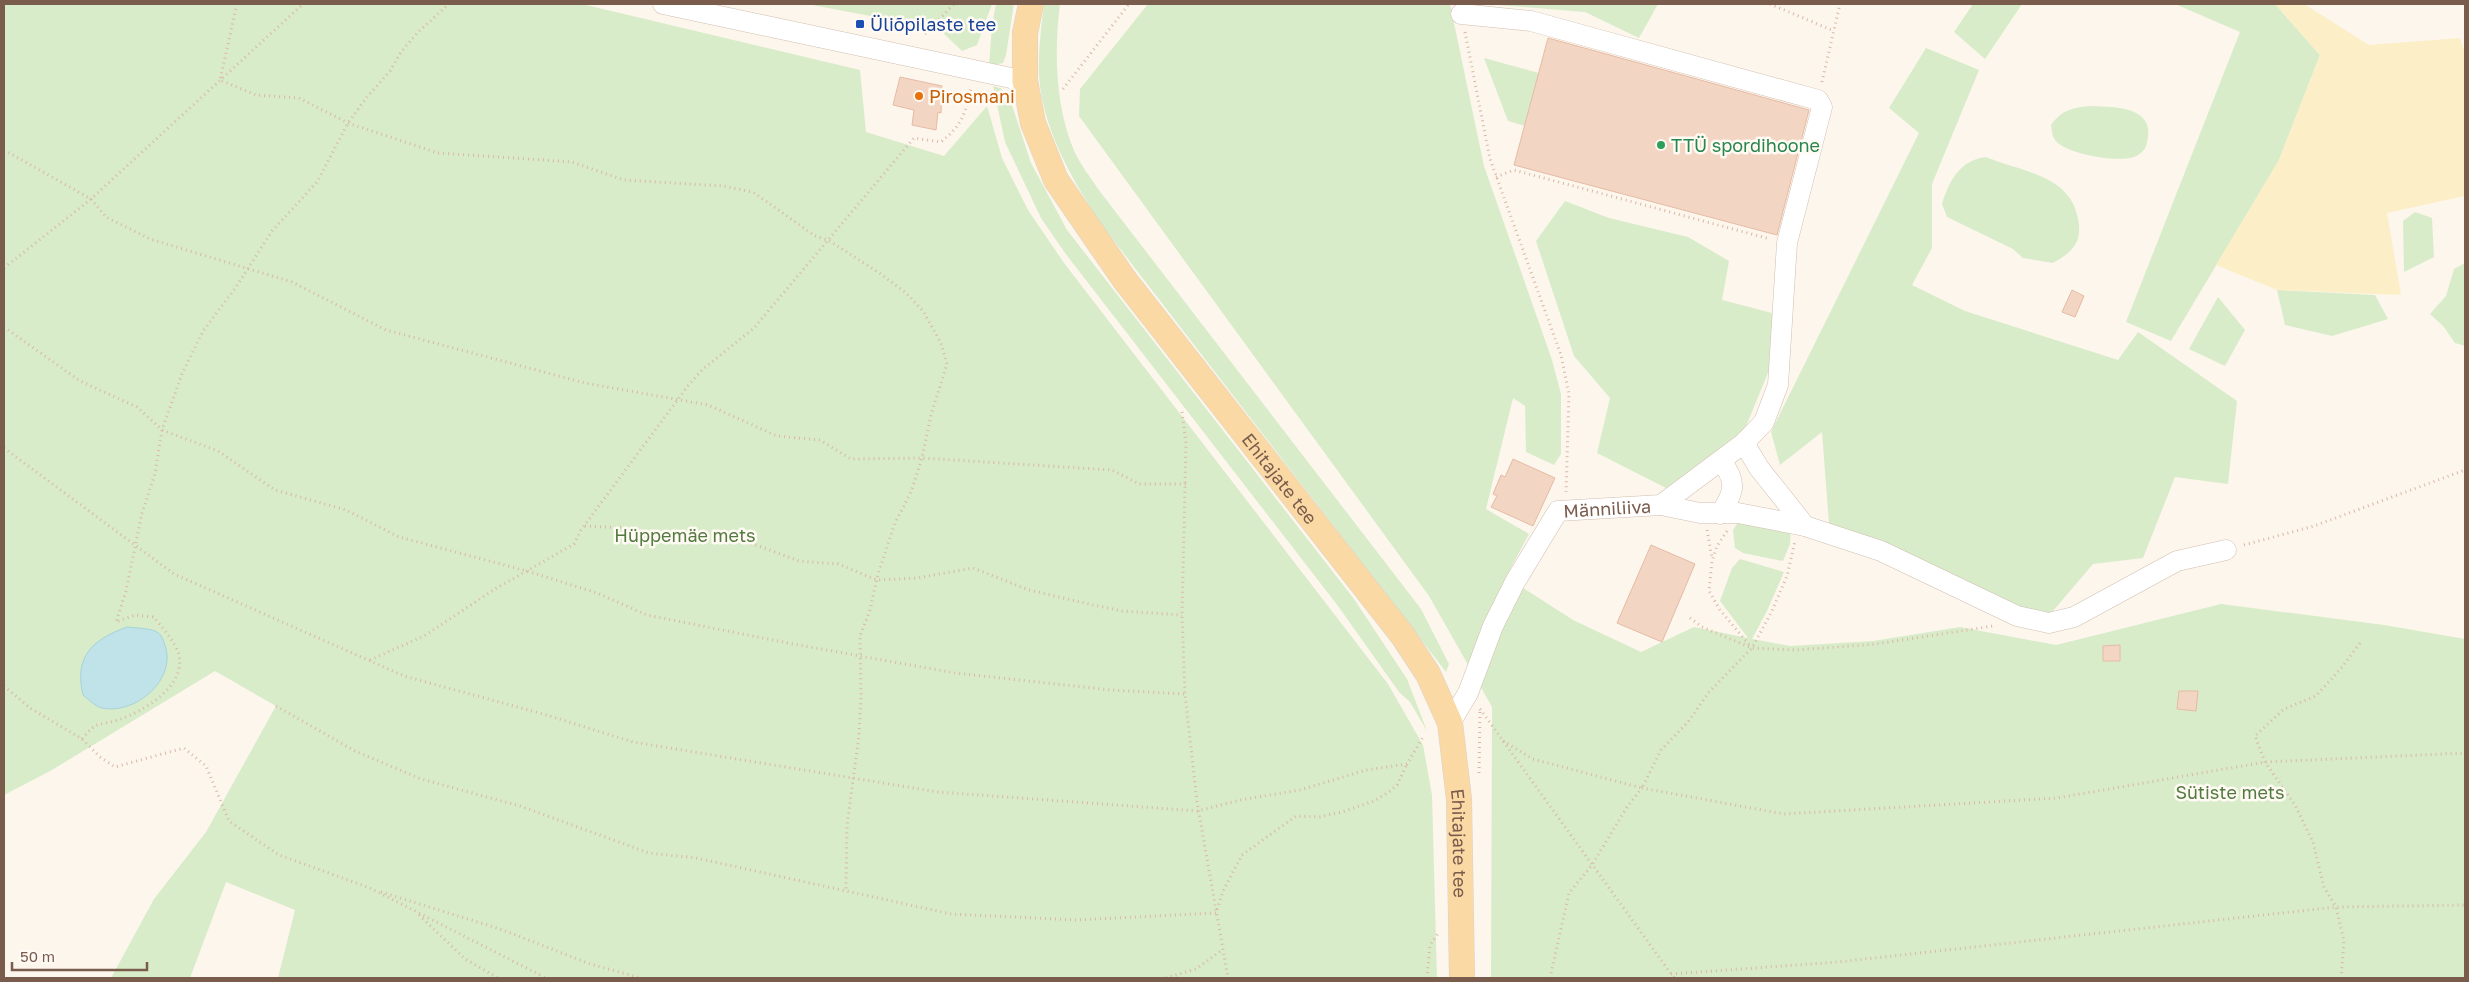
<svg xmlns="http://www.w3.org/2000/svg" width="2469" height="982" font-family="'Golos Text',sans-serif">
	<rect width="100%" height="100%" fill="#fdf6ec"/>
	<!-- green -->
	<path fill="#d8ecc9" d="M4,4H582L860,70L866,132L944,156L987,106L1002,158L1028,210L1064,263L1388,684L1423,745L1432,795L1437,978H278L295,910L226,882L190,978H111L154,899L206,832L276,706L215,671L52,770L4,795Z
		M807,4H992L977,45L962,51L939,29Z
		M996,4H1014L1006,55L1003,63L989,66L992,25Z
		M1044,4H1060C1054,51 1055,108 1075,153C1081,165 1090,177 1098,189L1421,609L1449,664L1446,672L1104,228C1074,183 1043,131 1039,76C1038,52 1041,28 1044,4Z
		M1148,4H1450L1484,166L1552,360L1561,394V454L1554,465L1526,452L1525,406L1513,398L1486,509L1529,534L1506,577L1573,620L1641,652L1694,627L1748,638L1720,601L1732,568L1740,559L1784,572L1767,611L1752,639L1790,646L1873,641L1960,627L2056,645L2221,604L2384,625L2465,639V978H1491L1492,707L1429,596L1079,116L1080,89Z
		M1487,4H1658L1639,38L1585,12Z
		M1973,4H2022L1985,59L1954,32Z
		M2175,4H2275L2320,55L2279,160L2171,341L2126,322L2240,32Z
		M1926,48L1979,70L1932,184V248L1912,285L1965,311L2118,360L2138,332L2237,401L2228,484L2175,477L2143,558L2093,564L2047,618L1829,524L1822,432L1780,465L1771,432L1919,133L1889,108Z
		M1484,58L1539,73L1525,126L1508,121Z
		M993,86L1000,88L1009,96L1031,163L1067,230L1354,599L1407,679L1427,731L1410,702L1399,692L1338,606L1065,253L1041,218L1005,142Z
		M2089,106C2109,107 2152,105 2148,136C2147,145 2146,150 2138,155C2123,165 2065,154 2055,140C2052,136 2052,129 2051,125C2061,111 2071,108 2089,106Z
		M1986,157C2023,173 2074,174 2079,225C2081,245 2069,254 2053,263L2023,258L2013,249L1947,217L1942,204C1949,181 1960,160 1986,157Z
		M1565,201L1609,218L1688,237L1729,261L1722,300L1776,314L1772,363L1745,429L1666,488L1597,453L1610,398L1574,356L1536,241Z
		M2415,212L2432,218L2434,257L2404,272L2403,221Z
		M2465,263V346L2455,343L2444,327L2430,314L2446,296L2454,269Z
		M2277,290L2375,295L2388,319L2332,336L2285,325Z
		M2218,297L2245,330L2225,366L2189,349Z
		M1743,515L1791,526L1790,544L1783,561L1743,553L1735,548L1733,530Z"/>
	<!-- sand -->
	<path fill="#fcefc7" d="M2275,4H2304L2369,45L2460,38L2465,53V196L2387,213L2401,295L2277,290L2216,265L2279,160L2320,55Z"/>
	<!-- water -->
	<path fill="#bfe3e8" stroke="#a5d3da" d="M127,627C135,628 150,628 157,632C162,635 163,640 165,645C177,680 135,715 102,708C96,707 88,699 83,695C74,656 92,640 127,627Z"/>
	<!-- building -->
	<path fill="#f3d5c3" stroke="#e6bba3" d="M1548,38L1809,110L1777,235L1514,165Z
		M900,77L942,86L941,113L938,112L936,130L912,125L914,110L893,105Z
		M2072,290L2084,296L2075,317L2062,312Z
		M1513,459L1555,478L1533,526L1491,507L1497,496L1493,494L1501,475L1505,477Z
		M1651,545L1695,564L1662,642L1617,623Z
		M2120,645V661H2103V646Z
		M2179,691H2198L2196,711L2177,709Z"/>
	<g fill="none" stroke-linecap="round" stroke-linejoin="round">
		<!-- minor casing -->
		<g stroke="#d1beb0" stroke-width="21">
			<g id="minor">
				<path d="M663,4L1025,81"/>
				<path d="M1744,443L1759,468L1805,526"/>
				<path d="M1661,505L1700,513H1738L1805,526L1881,551L2017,616L2049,623L2074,617L2177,561L2226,550"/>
				<path d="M1720,514C1734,493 1738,482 1721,461"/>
				<path id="s1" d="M1450,723L1468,693L1493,626L1515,582L1558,511L1661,505L1744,443L1764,422L1778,385L1787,243L1822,107L1818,100L1531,21L1461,14"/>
			</g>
		</g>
		<!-- major casing -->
		<g stroke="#dad1cd" stroke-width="26">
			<g id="major">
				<path id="s2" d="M1031,4L1025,33V81L1033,123L1056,180L1124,279L1403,636L1428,674L1450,723L1459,799L1462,978"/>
			</g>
		</g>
		<!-- path -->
		<path stroke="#d9b8a5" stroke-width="3" stroke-dasharray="1 4" stroke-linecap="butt" d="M237,4L220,80L256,95L299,98L348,123L438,153L572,162L624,180L723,186L753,192L815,236L828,240L881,274L906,293L923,311L941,343L947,364L931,415L922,458L911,492L895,523L878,574L870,610L860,636L861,696L859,735L847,825L846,890
			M1770,4L1834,31
			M1465,32L1490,159L1561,355L1569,394L1566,492
			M925,34L954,4
			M1822,82L1840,4
			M1063,89L1129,4
			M4,150L91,199L106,217L150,239L292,282L386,330L585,383L708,405L777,436L820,440L851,459L922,458L1112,470L1139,484H1186
			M1496,177L1514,170L1770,239
			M4,268L91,199L303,4
			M4,327L80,381L137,407L162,430L218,451L275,490L346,510L399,537L527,571L597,593L647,615L793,644L955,673L1111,690L1185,694
			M1182,412L1186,443L1182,615L1185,694L1197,802L1228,978
			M4,448L174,574L404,676L543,714L633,742L938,792L1198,811L1240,800L1300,790L1366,770L1407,764L1423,737
			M585,526L624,528L642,537L683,540L702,534H715L759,546L799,561L838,564L877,580L917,578L973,568L1029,590L1089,604L1122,611L1182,615
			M1707,530L1712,558
			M1727,531L1717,546L1712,561L1709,591L1720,610L1751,647
			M2244,545L2314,526L2465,470
			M1690,618L1702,627L1752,648L1796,650L1876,644L1993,626
			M370,660L424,636L495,589L574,544L581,530L687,387L702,370L754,328L914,138L941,142C963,124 965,114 971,87
			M4,686L30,708L82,739L100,757L115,767L184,748L206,766L229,821L279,855L370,888L546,978
			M276,706L355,751L421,779L520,806L649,853L696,858L951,914L1076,920L1216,913L1223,891L1242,855L1296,816L1319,817L1342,812L1374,801L1389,792L1397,785L1407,764
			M1480,709L1674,978
			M82,739C99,719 96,727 118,720C142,712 186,687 179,655C175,641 162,627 153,617L135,615L116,622L126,591L142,513L155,474L162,430L182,374L203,331L236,287L272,231L317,182L348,123L367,97L390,71L401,52L418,32L449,4
			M1503,741L1533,759L1642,788L1661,750L1688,722L1709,692L1752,648L1772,611L1787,576L1795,541
			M1479,773L1480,711
			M381,892L503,930L590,964L641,978
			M419,915L465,959L498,978
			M1671,974L1838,962L2336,907L2465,905
			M1166,978L1196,969L1222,950
			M1427,978L1430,945L1439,932
			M1550,978L1569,893L1592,865L1627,807L1642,788L1784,814L2057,798L2265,762L2465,753
			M2341,978L2344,941L2336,907L2324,887L2313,842L2295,805L2265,762L2255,736L2284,709L2316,696L2343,666L2360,643"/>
		<!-- minor -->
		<use href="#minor" stroke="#fff" stroke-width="20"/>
		<!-- major -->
		<use href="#major" stroke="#fbd9a5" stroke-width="25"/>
	</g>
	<!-- markers -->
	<rect fill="#1a4fb4" stroke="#fffaf3" stroke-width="2" x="855" y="19" width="10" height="10" rx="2.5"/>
	<circle fill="#e8710a" stroke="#fffaf3" stroke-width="2" cx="919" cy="96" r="5"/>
	<circle fill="#2e9e5b" stroke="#fffaf3" stroke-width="2" cx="1661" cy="145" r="5"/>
	<g text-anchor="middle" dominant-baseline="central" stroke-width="5" stroke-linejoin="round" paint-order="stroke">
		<!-- transit labels -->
		<g font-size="18" fill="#164399" stroke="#fffaf3" text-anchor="start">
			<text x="870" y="24">Üliõpilaste tee</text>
		</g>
		<!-- food labels -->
		<g font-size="18" fill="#c56008" stroke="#fffaf3" text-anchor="start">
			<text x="929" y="96">Pirosmani</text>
		</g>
		<!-- leisure labels -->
		<g font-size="18" fill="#27864d" stroke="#fffaf3" text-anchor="start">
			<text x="1671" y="145">TTÜ spordihoone</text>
		</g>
		<!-- street labels -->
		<g font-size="18" fill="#7a5c4d" stroke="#fffaf3">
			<text stroke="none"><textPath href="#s2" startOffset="555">Ehitajate tee</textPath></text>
			<text stroke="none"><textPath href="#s1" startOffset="288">Männiliiva</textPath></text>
			<text stroke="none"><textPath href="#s2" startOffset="975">Ehitajate tee</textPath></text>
		</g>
		<!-- park labels -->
		<g font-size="18" fill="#537a41" stroke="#fffaf3">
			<text x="685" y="535">Hüppemäe mets</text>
			<text x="2230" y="792">Sütiste mets</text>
		</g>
	</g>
	<!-- border -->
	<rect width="2469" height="982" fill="none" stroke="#7a5c4d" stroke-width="10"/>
	<!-- scale -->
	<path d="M12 962v8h135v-8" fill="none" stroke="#7a5c4d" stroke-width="2.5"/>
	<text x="20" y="962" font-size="15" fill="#7a5c4d" stroke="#fffaf3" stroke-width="4" paint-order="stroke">50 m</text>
</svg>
